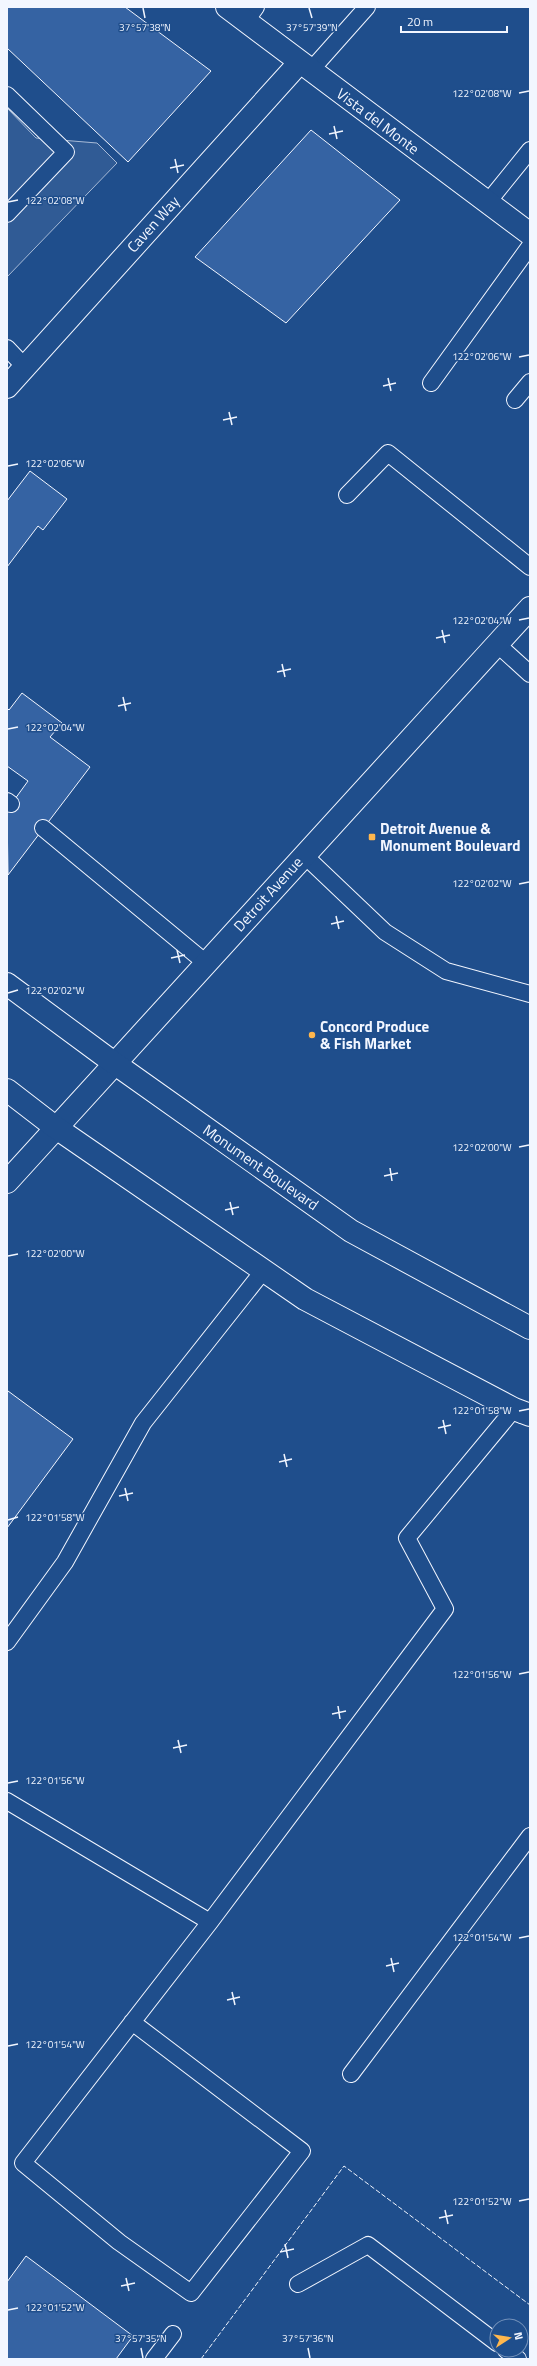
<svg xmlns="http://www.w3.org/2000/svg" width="537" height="2366" font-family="'Titillium Web',sans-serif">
	<rect width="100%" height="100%" fill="#1f4e8c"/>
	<!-- built -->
	<path fill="#305b95" stroke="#a8bbd7" d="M7,108L36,138L97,143L117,163L7,277Z"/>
	<!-- building -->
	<path fill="#3563a3" stroke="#f2f6ff" d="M7,7H125L211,71L128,162L7,48Z
		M311,130L400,200L286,323L195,257Z
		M30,471L67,499L43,530L38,526L7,567V501Z
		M22,693L62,723L50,737L90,767L8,875L7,810L28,781L7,766V708L9,710Z
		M8,1391L73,1439L7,1528V1393Z
		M26,2256L133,2336L116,2359H7V2282Z"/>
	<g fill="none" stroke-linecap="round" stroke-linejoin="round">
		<!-- service casing -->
		<g stroke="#f2f6ff" stroke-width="18">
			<path id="service" d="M246,21L256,7
				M311,70L367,7
				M7,95L66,152L7,214
				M488,202L530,150
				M7,348L25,367
				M431,383L530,246
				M515,400L530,382
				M347,495L388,453L530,567
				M497,644L530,674
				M7,801L11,804
				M43,828L206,963
				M304,855L385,932L446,971L530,994
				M7,1642L65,1562L143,1423L264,1270
				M7,1801L210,1922
				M132,2022L302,2151L191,2293L119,2242L23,2163L210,1922L445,1609L407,1538L514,1409L522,1415
				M351,2074L530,1836
				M298,2284L368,2245L497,2343
				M506,2350L518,2359
				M154,2359L173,2334"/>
		</g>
		<!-- minor casing -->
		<g stroke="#f2f6ff" stroke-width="24">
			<path id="minor" d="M227,7L530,234
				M7,387L300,62"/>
		</g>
		<!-- tertiary casing -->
		<g stroke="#f2f6ff" stroke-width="24">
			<path id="tertiary" d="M7,1182L530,608"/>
		</g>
		<!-- secondary casing -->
		<g stroke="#f2f6ff" stroke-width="24">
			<path id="secondary" d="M7,984L114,1063L351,1231L530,1328
				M7,1090L55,1127L305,1299L514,1409L530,1415"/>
		</g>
		<!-- service -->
		<use href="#service" stroke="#1f4e8c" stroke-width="16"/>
		<!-- minor -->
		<use href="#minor" stroke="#1f4e8c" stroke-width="22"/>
		<!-- tertiary -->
		<use href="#tertiary" stroke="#1f4e8c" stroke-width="22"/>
		<!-- secondary -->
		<use href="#secondary" stroke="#1f4e8c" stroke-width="22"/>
		<!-- fence -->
		<path stroke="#f2f6ff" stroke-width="1" stroke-dasharray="5 2" stroke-linecap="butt" d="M201,2359L344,2166L530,2305"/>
	</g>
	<!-- ticks -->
	<path fill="none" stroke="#f2f6ff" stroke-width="1.5" d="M143,8L145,18M309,8L312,18M519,93L529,91M334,126L337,139M329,134L343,131M175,159L178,173M170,168L184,165M8,202L18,200M519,357L529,355M388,378L391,391M383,386L396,383M229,412L232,425M223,420L237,417M8,466L18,464M519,620L529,618M442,630L445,643M436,638L450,635M282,664L285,677M277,672L291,669M123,697L126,711M118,706L131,703M8,729L18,727M519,884L529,882M336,916L339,929M331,924L344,921M177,950L180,963M171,958L185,955M8,993L18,990M519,1147L529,1145M390,1168L392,1181M384,1176L398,1173M230,1202L233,1215M225,1210L239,1207M8,1256L18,1254M519,1411L529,1409M443,1420L446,1434M438,1428L451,1425M284,1454L287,1467M279,1462L292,1459M125,1488L128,1501M119,1496L133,1493M8,1520L18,1517M519,1674L529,1672M338,1706L340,1719M332,1714L346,1711M178,1740L181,1753M173,1748L187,1745M8,1783L18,1781M519,1938L529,1936M391,1958L394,1972M386,1966L399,1963M232,1992L235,2005M227,2000L240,1997M8,2046L18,2044M519,2201L529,2199M445,2210L448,2224M439,2218L453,2215M285,2244L288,2258M280,2252L294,2249M126,2278L129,2291M121,2286L135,2283M8,2310L18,2308M141,2348L143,2358M308,2348L310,2358"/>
	<!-- markers -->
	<g fill="#ffb74d" stroke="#1f4e8c" stroke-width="1.5">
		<rect x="368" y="833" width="8" height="8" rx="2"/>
		<circle cx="312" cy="1035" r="4"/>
	</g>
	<g text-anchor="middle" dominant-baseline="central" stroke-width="3" stroke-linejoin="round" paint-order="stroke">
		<!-- street labels -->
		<g font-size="15" fill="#f2f6ff" stroke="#1f4e8c">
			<text transform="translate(378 121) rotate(37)">Vista del Monte</text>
			<text transform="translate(153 224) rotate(-48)">Caven Way</text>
			<text transform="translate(268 894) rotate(-48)">Detroit Avenue</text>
			<text transform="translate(261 1167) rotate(35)">Monument Boulevard</text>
		</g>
		<!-- poi labels -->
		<g font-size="15" font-weight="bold" fill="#f2f6ff" stroke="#1f4e8c" text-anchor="start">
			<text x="380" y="828">Detroit Avenue &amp;<tspan x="380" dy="17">Monument Boulevard</tspan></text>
			<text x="320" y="1026">Concord Produce<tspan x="320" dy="17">&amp; Fish Market</tspan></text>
		</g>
	</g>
	<g font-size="10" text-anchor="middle" fill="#f2f6ff" stroke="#1f4e8c" stroke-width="3" stroke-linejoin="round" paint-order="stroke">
		<text x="145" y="31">37°57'38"N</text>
		<text x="312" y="31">37°57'39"N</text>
		<text x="482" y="97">122°02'08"W</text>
		<text x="55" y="204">122°02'08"W</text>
		<text x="482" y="360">122°02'06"W</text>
		<text x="55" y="467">122°02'06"W</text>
		<text x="482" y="624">122°02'04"W</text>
		<text x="55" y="731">122°02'04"W</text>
		<text x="482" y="887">122°02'02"W</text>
		<text x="55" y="994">122°02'02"W</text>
		<text x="482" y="1151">122°02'00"W</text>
		<text x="55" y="1257">122°02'00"W</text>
		<text x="482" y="1414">122°01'58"W</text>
		<text x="55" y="1521">122°01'58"W</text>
		<text x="482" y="1678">122°01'56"W</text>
		<text x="55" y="1784">122°01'56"W</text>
		<text x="482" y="1941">122°01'54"W</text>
		<text x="55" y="2048">122°01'54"W</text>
		<text x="482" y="2205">122°01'52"W</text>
		<text x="55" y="2311">122°01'52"W</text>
		<text x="141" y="2342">37°57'35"N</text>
		<text x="308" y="2342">37°57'36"N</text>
	</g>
	<!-- border -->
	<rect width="537" height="2366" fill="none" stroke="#f2f6ff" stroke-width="16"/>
	<!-- north arrow -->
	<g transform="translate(509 2338) rotate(78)"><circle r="19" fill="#1f4e8c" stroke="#7391ba"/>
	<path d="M0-3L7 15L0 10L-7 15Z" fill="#ffb74d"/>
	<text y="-6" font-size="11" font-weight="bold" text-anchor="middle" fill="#f2f6ff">N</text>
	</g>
	<!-- scale -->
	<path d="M401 26v6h106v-6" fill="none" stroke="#f2f6ff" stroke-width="2"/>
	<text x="407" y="26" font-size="12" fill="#f2f6ff" stroke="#1f4e8c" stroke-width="3" paint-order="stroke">20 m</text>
</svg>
